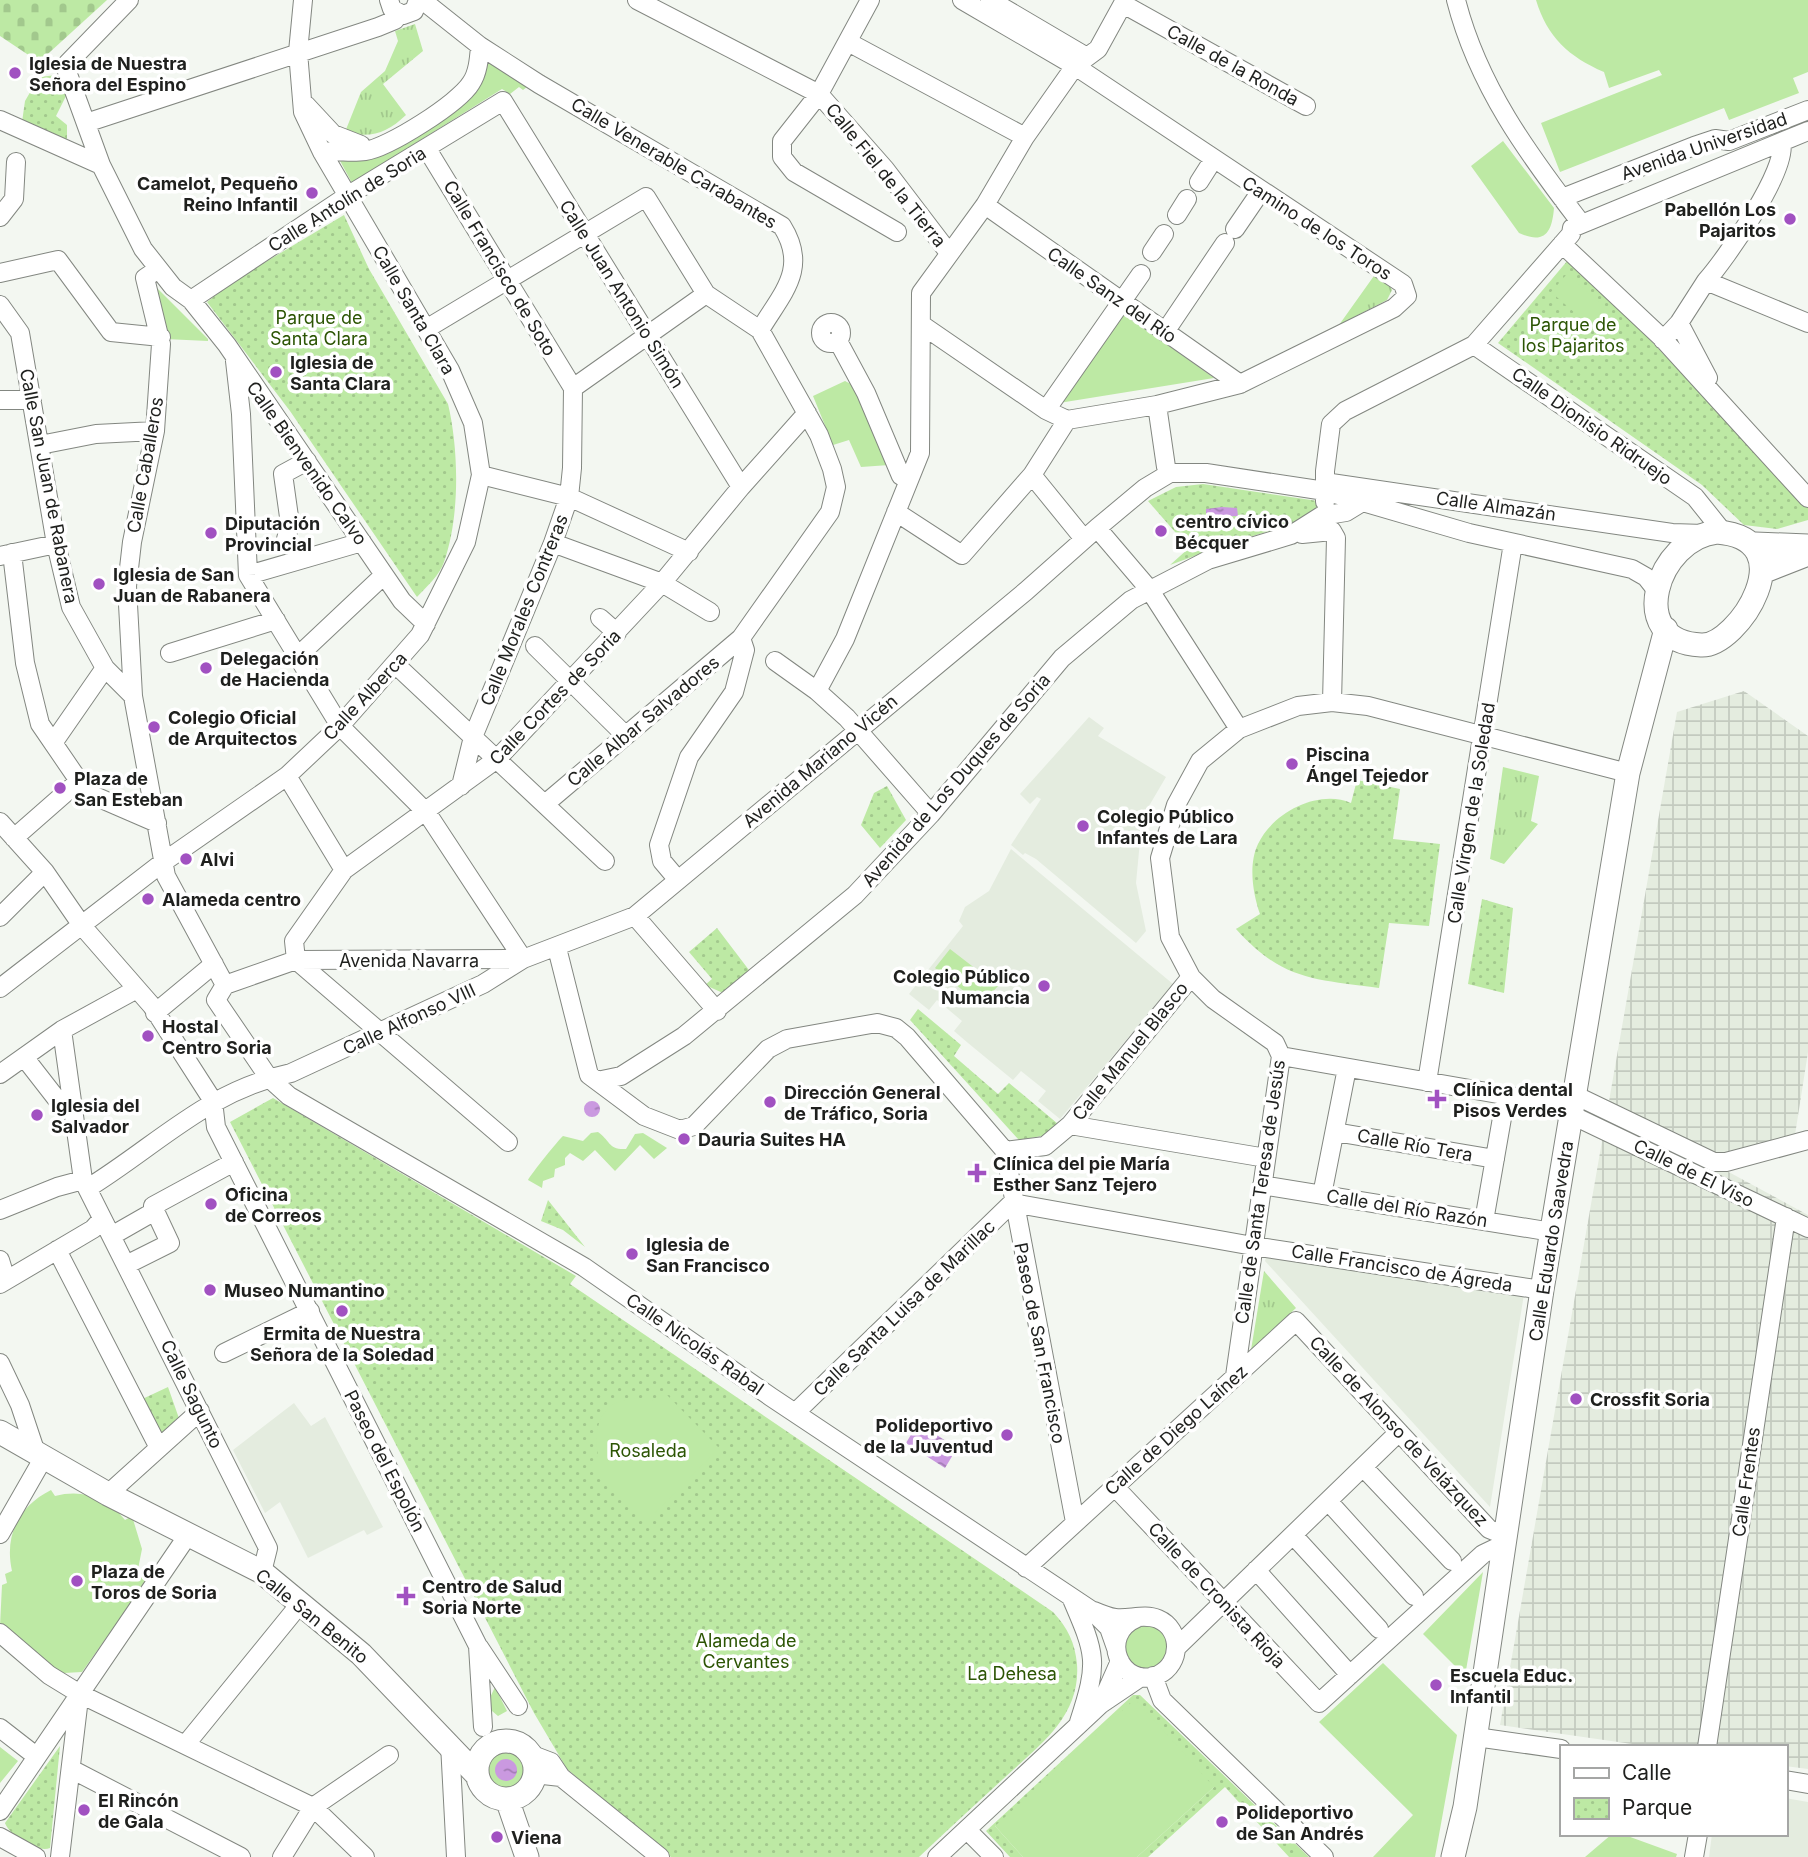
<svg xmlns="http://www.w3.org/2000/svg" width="1808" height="1857" font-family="Inter,sans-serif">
	<defs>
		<pattern id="industrial-grid" width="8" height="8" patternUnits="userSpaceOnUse" patternTransform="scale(1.75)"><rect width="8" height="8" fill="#e4ecdf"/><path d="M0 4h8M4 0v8" fill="none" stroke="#c3cabf"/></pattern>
		<pattern id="grass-tufts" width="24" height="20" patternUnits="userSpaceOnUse" patternTransform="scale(1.75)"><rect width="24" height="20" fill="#bde9a4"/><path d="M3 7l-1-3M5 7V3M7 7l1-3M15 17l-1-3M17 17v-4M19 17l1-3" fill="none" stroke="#a2c88d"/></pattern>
		<pattern id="cemetery-stones" width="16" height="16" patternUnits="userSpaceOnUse" patternTransform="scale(1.75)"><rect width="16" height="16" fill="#bde9a4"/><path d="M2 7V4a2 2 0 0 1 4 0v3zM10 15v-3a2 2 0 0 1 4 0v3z" fill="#a2c88d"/></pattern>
		<pattern id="park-dots" width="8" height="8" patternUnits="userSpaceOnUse" patternTransform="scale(1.75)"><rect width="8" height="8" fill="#bde9a4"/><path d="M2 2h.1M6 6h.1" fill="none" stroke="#a2c88d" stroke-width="1.8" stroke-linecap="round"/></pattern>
		<pattern id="water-ripples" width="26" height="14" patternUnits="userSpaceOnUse" patternTransform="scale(1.75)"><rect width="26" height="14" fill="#ca99e0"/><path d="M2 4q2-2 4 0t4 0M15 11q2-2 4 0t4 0" fill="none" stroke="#a37cb5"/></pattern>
	</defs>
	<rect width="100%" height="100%" fill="#f3f7f1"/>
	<!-- built -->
	<path fill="#e4ecdf" d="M1089,717L1104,728L1098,736L1166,777L1146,811L1140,841L1136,883L1146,931L1136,943L1036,859L1025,853L1023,855L1011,845L1041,799L1037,797L1030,804L1020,794Z
		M1011,849L1173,984L1060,1119L1038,1101L1046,1091L1021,1071L1013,1080L968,1043L954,1031L962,1021L937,1000L929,1010L909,994L963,926L959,921L965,907L989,891Z
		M1267,1253L1524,1294L1490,1507L1265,1261Z
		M294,1403L311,1426L325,1417L383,1527L367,1535L364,1530L308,1558L280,1502L265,1513L233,1450Z
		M1785,1798L1808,1802V1857H1709L1712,1834H1785Z"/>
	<!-- industrial -->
	<path fill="url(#industrial-grid)" d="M1744,691L1808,736V1052L1792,1154L1725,1170L1808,1215V1769L1785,1766V1747H1653L1500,1725L1677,712Z"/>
	<!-- grass -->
	<path fill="url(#grass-tufts)" d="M415,24L423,51L383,84L406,115C387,133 371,139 345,132L361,92L385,71L398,41L395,31Z
		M1376,273L1387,280L1392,290L1387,300L1339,325Z
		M1503,767L1539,776L1531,821L1538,824L1504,864L1490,859Z
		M1264,1271L1296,1308L1251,1350Z"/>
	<!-- cemetery -->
	<path fill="url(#cemetery-stones)" d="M0,0H107L39,62L0,36Z"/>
	<!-- park -->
	<path fill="url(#park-dots)" d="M57,75L67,94L56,116L67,125V141L57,135L41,138L21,129L25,101L39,77Z
		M344,215L369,269L448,404C459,450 460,517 444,562C440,575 426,587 417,597L290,411L207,302L232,282Z
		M1568,260L1635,324L1808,507V520L1777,529L1744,525L1702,485L1498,343Z
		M1203,484L1318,501V508L1292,525L1238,540L1170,565L1189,548L1148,501L1176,487Z
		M1357,780L1400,789L1393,839L1440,844L1429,926L1389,923L1379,988C1314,979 1283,981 1236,929L1260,914C1253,894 1248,865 1258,844C1273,812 1319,789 1351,803Z
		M887,786L906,820L880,848L861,825L874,793Z
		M1482,899L1513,908L1504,993L1468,984Z
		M717,928L752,974L723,993L705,985L712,979L689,952Z
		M918,1009L961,1045L954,1056L998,1094L1009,1083L1058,1124L1047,1135L1019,1140L910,1020Z
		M273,1098L576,1276L570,1284L1053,1612C1068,1628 1075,1643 1077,1664C1081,1718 1037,1747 1002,1780C974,1806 946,1831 919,1857H671L567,1769L534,1713L230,1122Z
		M548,1200L585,1247L563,1230L541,1221Z
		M168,1387L181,1424L156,1436L138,1401Z
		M1133,1695H1140L1309,1857H1289L1225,1787L1148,1857H1137L1214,1787L995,1826L1023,1857H1010L986,1831Z
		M60,1746L50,1848C37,1853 10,1836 5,1823Z"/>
	<!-- garden -->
	<path fill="#bde9a4" d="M1536,0H1808V72L1793,78L1799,93L1729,120L1724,108L1560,172L1541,123L1662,75L1659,70L1609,88L1604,72C1569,57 1547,37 1536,0Z
		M491,63L527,87L523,90L519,87L510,94L502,89L352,183L338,157L375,158L402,143L485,65Z
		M1503,141L1554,208C1552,232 1545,245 1519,233L1471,166Z
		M1567,274L1614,315L1598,333L1551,292Z
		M156,287L208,339V341L165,339Z
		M1120,311L1214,378L1059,403Z
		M346,327L361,352L321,375L307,350Z
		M845,381L857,387L889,465L861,467L849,440L833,445L813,396Z
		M950,949L998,986L981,1005L935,968Z
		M598,1132C610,1140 608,1150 626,1149L635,1134L643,1133L667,1148L654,1159L640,1145L615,1171L595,1150L583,1161L570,1153L565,1158V1165L555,1169L554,1177L543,1181L542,1188L528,1180C531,1174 560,1138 563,1136L583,1141L591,1133Z
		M663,1391L719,1448L646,1522L590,1466L598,1455C591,1416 611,1391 653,1401Z
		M51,1490L55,1496C82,1489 107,1497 125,1520L132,1516L142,1549L137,1574L148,1579L82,1672L64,1673L43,1664L0,1626L2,1585L7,1583L5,1574L12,1571C4,1535 19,1506 51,1490Z
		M1483,1572L1465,1676L1423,1634Z
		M1134,1625H1159L1171,1646L1160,1667L1139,1670L1127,1661L1124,1637Z
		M1383,1663L1457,1735L1435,1857H1373L1413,1815L1319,1722Z
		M495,1687L507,1711L498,1716L486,1706Z
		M1135,1699L1214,1787L1137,1857H1023L995,1826Z
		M0,1747L18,1761L0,1783Z
		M485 1770a21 21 0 1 1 42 0a21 21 0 1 1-42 0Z
		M1612,1834H1622L1677,1854L1676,1857H1585Z"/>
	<!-- water -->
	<path fill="url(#water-ripples)" d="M1222,507L1237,508L1238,516L1206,517V509Z
		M584 1109a8 8 0 1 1 16 0a8 8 0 1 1-16 0Z
		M918,1423L957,1448L945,1468L906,1443Z
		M495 1770a11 11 0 1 1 22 0a11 11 0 1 1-22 0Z"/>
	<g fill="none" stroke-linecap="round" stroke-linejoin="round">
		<!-- minor casing -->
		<g stroke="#838781" stroke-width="20">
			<path id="minor" d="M129,0L65,66L101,165L143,249L173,287L191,300L227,345L402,601L426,624
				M389,0L392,9L403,15L414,11L418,0
				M422,0L480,46L539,84L782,226C809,269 782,293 760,330
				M637,0L819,94L885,169L949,253
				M870,0L819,94L782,141V157L794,172L897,232
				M990,0L1087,57
				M1456,0C1478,86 1528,154 1581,223
				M1123,4L1306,106
				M848,42L1025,137
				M306,105L333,134L361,145
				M0,120L101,165
				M86,123L378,27L395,20L399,14
				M427,149L573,388
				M322,152C336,150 351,153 365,151C388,148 459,103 471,83C478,73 479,59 480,46
				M1199,182L1213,160
				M1562,198L1694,146L1715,139L1729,141L1808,110
				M985,205L1240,384
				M1177,215L1187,199
				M0,217L14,199L16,162
				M1235,229L1261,191
				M1562,244L1662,338L1808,498
				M1152,252L1164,234
				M158,269L145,278L161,344L155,431L132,542L127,586L133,696L166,876L225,985
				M0,273L58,260L111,332L161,337
				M1706,281C1725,260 1790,167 1781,142
				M191,300L347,196L503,101L741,487
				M0,305L20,333L56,544L71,607L105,668L133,696
				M1679,323L1708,378
				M821 333a10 10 0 1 1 20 0a10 10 0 1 1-20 0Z
				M922,325L1046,410L1067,420L1157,405L1240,384L1394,308L1407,296L1403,284L1075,66L962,0
				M426,329L646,197L706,294L760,330L819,435L832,469L836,487L830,512L741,638L745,650L734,692L689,757L659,845L662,861L678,880
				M1165,332L1225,243
				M1663,340L1679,323L1706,281L1808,323
				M838,341L866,393L901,476
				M1474,345L1695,497L1723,532
				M235,361L241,414L248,575L340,726L427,813L523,959
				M573,388L706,294
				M0,400H32
				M1157,405L1166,467
				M1046,410L1141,274
				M40,445L96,434L155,431
				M481,475L569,497L689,552
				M1032,475L1084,539
				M1331,483L1672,533L1704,534
				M1325,502V471L1331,424L1345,411L1474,345L1571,234L1572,228L1808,131
				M896,512L962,555L1032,475L1067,420
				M1097,528L1149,589L1239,729
				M1302,534L1332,531L1336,538L1332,702
				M286,539L290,524L283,474L307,461
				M553,543L662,583L710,612
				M12,553L25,663L40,724L79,781L14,838
				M0,556L56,544
				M248,575L362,542
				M600,618L617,633
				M535,646L624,734
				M170,653L276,620
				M298,656L384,575
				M775,661L817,691
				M395,664L605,861
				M53,743L105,668
				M287,776L344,870
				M79,781L90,794L157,823
				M461,786L473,737L553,543L569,497L572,468L573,388
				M545,804L741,638
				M931,814L847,718L817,691L845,639L920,453L921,293L985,205L1025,137L1075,66L1098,49L1125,0
				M0,822L45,872L83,927L152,1006L213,1101L216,1127L478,1646L483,1727
				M635,916L717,1011
				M0,917L45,872
				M557,948L589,1075L644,1116L680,1130L694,1126L768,1049L787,1039L877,1023L896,1028L907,1037L1005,1151L1075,1522
				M296,960L294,941L344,870L497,759L662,583L741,487L807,413
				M296,960L508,1142
				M225,985L216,1000L269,1078L289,1096L584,1267L771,1397L1091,1610L1109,1628L1116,1648
				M225,985L296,960L523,959
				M0,988L162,863L287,776L340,726L420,635L466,542L481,475L473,423L450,370L322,152L303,112L298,52L303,0
				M155,1013L214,964
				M62,1030L83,1180L268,1548L262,1572
				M1281,1056L1573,1107
				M24,1057L59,1102
				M0,1074L62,1030L135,990
				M597,1081L621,1076L684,1036L855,895L931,814L1062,658L1131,600L1208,560L1291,535L1321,516L1346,512L1364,501
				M1427,1082L1513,543
				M1583,1099L1714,1162H1726L1808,1140
				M1580,1119L1808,1228
				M1070,1125L1266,1158
				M1335,1132L1495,1159
				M1005,1151L1045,1146L1070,1125L1191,977
				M1262,1185L1552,1232
				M88,1188C159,1144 207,1091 291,1073L483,984L523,959L635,916L1026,591L1097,528L1145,488L1170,473H1206L1325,491L1469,533L1632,569L1646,577L1657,591
				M1322,1195L1347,1068
				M1012,1203L1253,1246L1542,1290
				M0,1210L57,1187L83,1180
				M155,1211L153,1206L234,1162
				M1484,1221L1506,1095
				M113,1235L155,1211L170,1243L128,1264
				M57,1250L159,1448
				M0,1260L6,1280
				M0,1284L93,1229L102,1219
				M224,1353L310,1311
				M0,1363L20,1405L36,1453
				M1235,1376L1281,1056L1275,1043L1213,999L1191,977L1170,937L1160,858L1176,805L1200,761L1239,729L1298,706L1332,702L1368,706L1628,773
				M795,1413L1012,1203
				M1363,1467L1452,1561
				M1114,1486L1319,1703L1483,1554L1506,1543
				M108,1494L200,1411
				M1328,1501L1414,1596
				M0,1534L44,1457
				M1293,1535L1379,1629
				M1026,1568L1296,1321L1489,1529L1506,1536
				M1256,1570L1350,1675
				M1071,1597C1096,1655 1099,1661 1079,1722
				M1094,1611C1101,1614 1108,1617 1115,1618C1129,1620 1144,1613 1158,1619C1182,1629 1182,1664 1158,1675C1121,1690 1097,1635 1137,1618
				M0,1633L49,1675L80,1694L313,1807L365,1857
				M479,1647L518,1706
				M1176,1648L1399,1432
				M1153,1676L1162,1700L1324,1857
				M1101,1704L1120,1661
				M0,1728L36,1756
				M1483,1738L1561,1749
				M186,1744L300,1604
				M450,1744L456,1857
				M1707,1747L1786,1217
				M530,1754L551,1762L561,1777L660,1857
				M71,1769L241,1857
				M534,1774L561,1777
				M1785,1780L1808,1784
				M0,1811L188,1535
				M967,1830L994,1857
				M0,1837L36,1857
				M60,1857L79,1698
				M282,1857L313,1807L389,1755
				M937,1857L1101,1704L1141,1677
				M1694,1857L1698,1834"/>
		</g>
		<!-- major casing -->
		<g stroke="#838781" stroke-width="25">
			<path id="major" d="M1717,532C1807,539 1738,647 1701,645C1624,642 1657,538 1717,532Z
				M1755,544L1808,546
				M1762,572L1808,554
				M0,1432L108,1494L262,1572L361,1654L477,1775
				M477 1770a29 29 0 1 1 58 0a29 29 0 1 1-58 0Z
				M507,1799L527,1857
				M1453,1857L1465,1807L1542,1290L1628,773L1666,629"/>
		</g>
		<!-- minor -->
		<use href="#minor" stroke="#fff" stroke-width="18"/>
		<!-- major -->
		<use href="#major" stroke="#fff" stroke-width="23"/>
	</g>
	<!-- markers -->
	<g fill="#a151c1" stroke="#fff" stroke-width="2.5">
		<circle cx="15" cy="73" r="7"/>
		<circle cx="312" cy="193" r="7"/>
		<circle cx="1790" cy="219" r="7"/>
		<circle cx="276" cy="372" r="7"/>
		<circle cx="1161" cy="531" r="7"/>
		<circle cx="211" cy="533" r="7"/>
		<circle cx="99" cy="584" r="7"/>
		<circle cx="206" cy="668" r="7"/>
		<circle cx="154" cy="727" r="7"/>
		<circle cx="1292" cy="764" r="7"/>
		<circle cx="60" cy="788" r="7"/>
		<circle cx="1083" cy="826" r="7"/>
		<circle cx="186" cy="859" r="7"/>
		<circle cx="148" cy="899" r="7"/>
		<circle cx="1044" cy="986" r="7"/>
		<circle cx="148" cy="1036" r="7"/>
		<path d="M1433.5 1088.5h7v7h7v7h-7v7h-7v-7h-7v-7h7z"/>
		<circle cx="770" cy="1102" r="7"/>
		<circle cx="37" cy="1115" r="7"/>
		<circle cx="684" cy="1139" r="7"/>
		<path d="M973.5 1162.5h7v7h7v7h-7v7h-7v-7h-7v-7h7z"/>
		<circle cx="211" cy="1204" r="7"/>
		<circle cx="632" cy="1254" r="7"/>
		<circle cx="210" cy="1290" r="7"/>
		<circle cx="342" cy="1311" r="7"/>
		<circle cx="1576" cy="1399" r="7"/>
		<circle cx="1007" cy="1435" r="7"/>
		<circle cx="77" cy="1581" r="7"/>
		<path d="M402.5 1585.5h7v7h7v7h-7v7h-7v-7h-7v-7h7z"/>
		<circle cx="1436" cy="1685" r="7"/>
		<circle cx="84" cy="1810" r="7"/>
		<circle cx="1222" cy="1822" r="7"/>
		<circle cx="497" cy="1837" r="7"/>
	</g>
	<g text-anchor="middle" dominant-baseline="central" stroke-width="7" stroke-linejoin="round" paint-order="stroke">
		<!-- poi labels -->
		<g font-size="18" font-weight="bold" fill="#1f201e" stroke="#fff" text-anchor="start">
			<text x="29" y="63">Iglesia de Nuestra<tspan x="29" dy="21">Señora del Espino</tspan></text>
			<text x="298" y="183" text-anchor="end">Camelot, Pequeño<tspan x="298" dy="21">Reino Infantil</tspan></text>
			<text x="1776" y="209" text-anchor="end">Pabellón Los<tspan x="1776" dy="21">Pajaritos</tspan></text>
			<text x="290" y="362">Iglesia de<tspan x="290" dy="21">Santa Clara</tspan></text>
			<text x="1175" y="521">centro cívico<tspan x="1175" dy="21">Bécquer</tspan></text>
			<text x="225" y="523">Diputación<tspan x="225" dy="21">Provincial</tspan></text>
			<text x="113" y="574">Iglesia de San<tspan x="113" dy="21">Juan de Rabanera</tspan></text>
			<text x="220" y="658">Delegación<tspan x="220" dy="21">de Hacienda</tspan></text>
			<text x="168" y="717">Colegio Oficial<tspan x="168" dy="21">de Arquitectos</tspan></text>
			<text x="1306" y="754">Piscina<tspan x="1306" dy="21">Ángel Tejedor</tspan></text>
			<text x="74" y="778">Plaza de<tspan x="74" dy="21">San Esteban</tspan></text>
			<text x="1097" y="816">Colegio Público<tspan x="1097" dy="21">Infantes de Lara</tspan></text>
			<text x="200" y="859">Alvi</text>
			<text x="162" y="899">Alameda centro</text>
			<text x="1030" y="976" text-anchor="end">Colegio Público<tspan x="1030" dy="21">Numancia</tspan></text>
			<text x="162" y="1026">Hostal<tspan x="162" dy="21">Centro Soria</tspan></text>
			<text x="1453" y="1089">Clínica dental<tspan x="1453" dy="21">Pisos Verdes</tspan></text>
			<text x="784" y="1092">Dirección General<tspan x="784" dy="21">de Tráfico, Soria</tspan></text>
			<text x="51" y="1105">Iglesia del<tspan x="51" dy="21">Salvador</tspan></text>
			<text x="698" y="1139">Dauria Suites HA</text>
			<text x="993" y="1163">Clínica del pie María<tspan x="993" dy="21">Esther Sanz Tejero</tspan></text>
			<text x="225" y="1194">Oficina<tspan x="225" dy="21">de Correos</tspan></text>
			<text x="646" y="1244">Iglesia de<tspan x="646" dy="21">San Francisco</tspan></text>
			<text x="224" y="1290">Museo Numantino</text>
			<text x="342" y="1333" text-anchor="middle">Ermita de Nuestra<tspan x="342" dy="21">Señora de la Soledad</tspan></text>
			<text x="1590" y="1399">Crossfit Soria</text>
			<text x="993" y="1425" text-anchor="end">Polideportivo<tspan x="993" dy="21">de la Juventud</tspan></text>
			<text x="91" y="1571">Plaza de<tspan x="91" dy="21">Toros de Soria</tspan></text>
			<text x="422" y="1586">Centro de Salud<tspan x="422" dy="21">Soria Norte</tspan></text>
			<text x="1450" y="1675">Escuela Educ.<tspan x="1450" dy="21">Infantil</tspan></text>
			<text x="98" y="1800">El Rincón<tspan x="98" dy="21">de Gala</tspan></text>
			<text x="1236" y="1812">Polideportivo<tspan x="1236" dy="21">de San Andrés</tspan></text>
			<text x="511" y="1837">Viena</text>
		</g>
		<!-- street labels -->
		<g font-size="18" fill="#1f201e" stroke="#fff">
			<text transform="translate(1233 65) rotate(29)">Calle de la Ronda</text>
			<text transform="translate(1704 146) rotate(-19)">Avenida Universidad</text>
			<text transform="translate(674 163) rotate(31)">Calle Venerable Carabantes</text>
			<text transform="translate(886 175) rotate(51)">Calle Fiel de la Tierra</text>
			<text transform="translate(347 199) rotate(-32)">Calle Antolín de Soria</text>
			<text transform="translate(1317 228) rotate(33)">Camino de los Toros</text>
			<text transform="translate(500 268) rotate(59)">Calle Francisco de Soto</text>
			<text transform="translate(622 294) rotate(58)">Calle Juan Antonio Simón</text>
			<text transform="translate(1112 295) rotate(35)">Calle Sanz del Río</text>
			<text transform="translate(414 310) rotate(60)">Calle Santa Clara</text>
			<text transform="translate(1592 426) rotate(35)">Calle Dionisio Ridruejo</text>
			<text transform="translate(307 463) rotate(55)">Calle Bienvenido Calvo</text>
			<text transform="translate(145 465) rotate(-80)">Calle Caballeros</text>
			<text transform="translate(49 486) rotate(79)">Calle San Juan de Rabanera</text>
			<text transform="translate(1496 506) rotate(8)">Calle Almazán</text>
			<text transform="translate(524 610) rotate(-68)">Calle Morales Contreras</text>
			<text transform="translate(365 696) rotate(-47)">Calle Alberca</text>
			<text transform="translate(555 697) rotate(-46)">Calle Cortes de Soria</text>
			<text transform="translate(643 721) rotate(-40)">Calle Albar Salvadores</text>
			<text transform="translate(820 761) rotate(-40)">Avenida Mariano Vicén</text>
			<text transform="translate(956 780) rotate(-49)">Avenida de Los Duques de Soria</text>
			<text transform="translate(1471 813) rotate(-81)">Calle Virgen de la Soledad</text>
			<text x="409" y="960">Avenida Navarra</text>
			<text transform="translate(409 1019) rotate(-25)">Calle Alfonso VIII</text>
			<text transform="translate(1130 1051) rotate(-51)">Calle Manuel Blasco</text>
			<text transform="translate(1415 1145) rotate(10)">Calle Río Tera</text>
			<text transform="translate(1694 1173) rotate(26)">Calle de El Viso</text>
			<text transform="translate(1260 1192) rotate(-82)">Calle de Santa Teresa de Jesús</text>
			<text transform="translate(1407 1208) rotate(9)">Calle del Río Razón</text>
			<text transform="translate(1551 1241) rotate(-81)">Calle Eduardo Saavedra</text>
			<text transform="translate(1402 1268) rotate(9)">Calle Francisco de Ágreda</text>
			<text transform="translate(904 1308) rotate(-44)">Calle Santa Luisa de Marillac</text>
			<text transform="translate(1040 1343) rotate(79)">Paseo de San Francisco</text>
			<text transform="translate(695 1344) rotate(35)">Calle Nicolás Rabal</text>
			<text transform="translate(192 1394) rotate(64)">Calle Sagunto</text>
			<text transform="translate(1176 1430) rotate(-42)">Calle de Diego Laínez</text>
			<text transform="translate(1399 1431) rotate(47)">Calle de Alonso de Velázquez</text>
			<text transform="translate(385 1461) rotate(63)">Paseo del Espolón</text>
			<text transform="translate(1746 1482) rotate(-82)">Calle Frentes</text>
			<text transform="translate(1217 1595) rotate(47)">Calle de Cronista Rioja</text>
			<text transform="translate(312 1616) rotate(39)">Calle San Benito</text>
		</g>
		<!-- park labels -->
		<g font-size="18" fill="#2c5504" stroke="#fff">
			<text x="319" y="317">Parque de<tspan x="319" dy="21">Santa Clara</tspan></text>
			<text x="1573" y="324">Parque de<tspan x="1573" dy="21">los Pajaritos</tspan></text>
			<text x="648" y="1450">Rosaleda</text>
			<text x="746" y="1640">Alameda de<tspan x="746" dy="21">Cervantes</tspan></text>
			<text x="1012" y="1673">La Dehesa</text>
		</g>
	</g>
	<!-- legend -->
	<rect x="1560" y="1745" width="228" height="91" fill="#ffffff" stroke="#a5a6a5" stroke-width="2"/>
	<rect x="1574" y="1768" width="35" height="10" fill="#ffffff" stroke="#a5a6a5" stroke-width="2"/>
	<text x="1622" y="1780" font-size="21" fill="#1f201e">Calle</text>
	<rect x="1574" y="1798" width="35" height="21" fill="url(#park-dots)" stroke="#a5a6a5" stroke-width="2"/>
	<text x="1622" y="1815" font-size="21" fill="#1f201e">Parque</text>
</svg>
